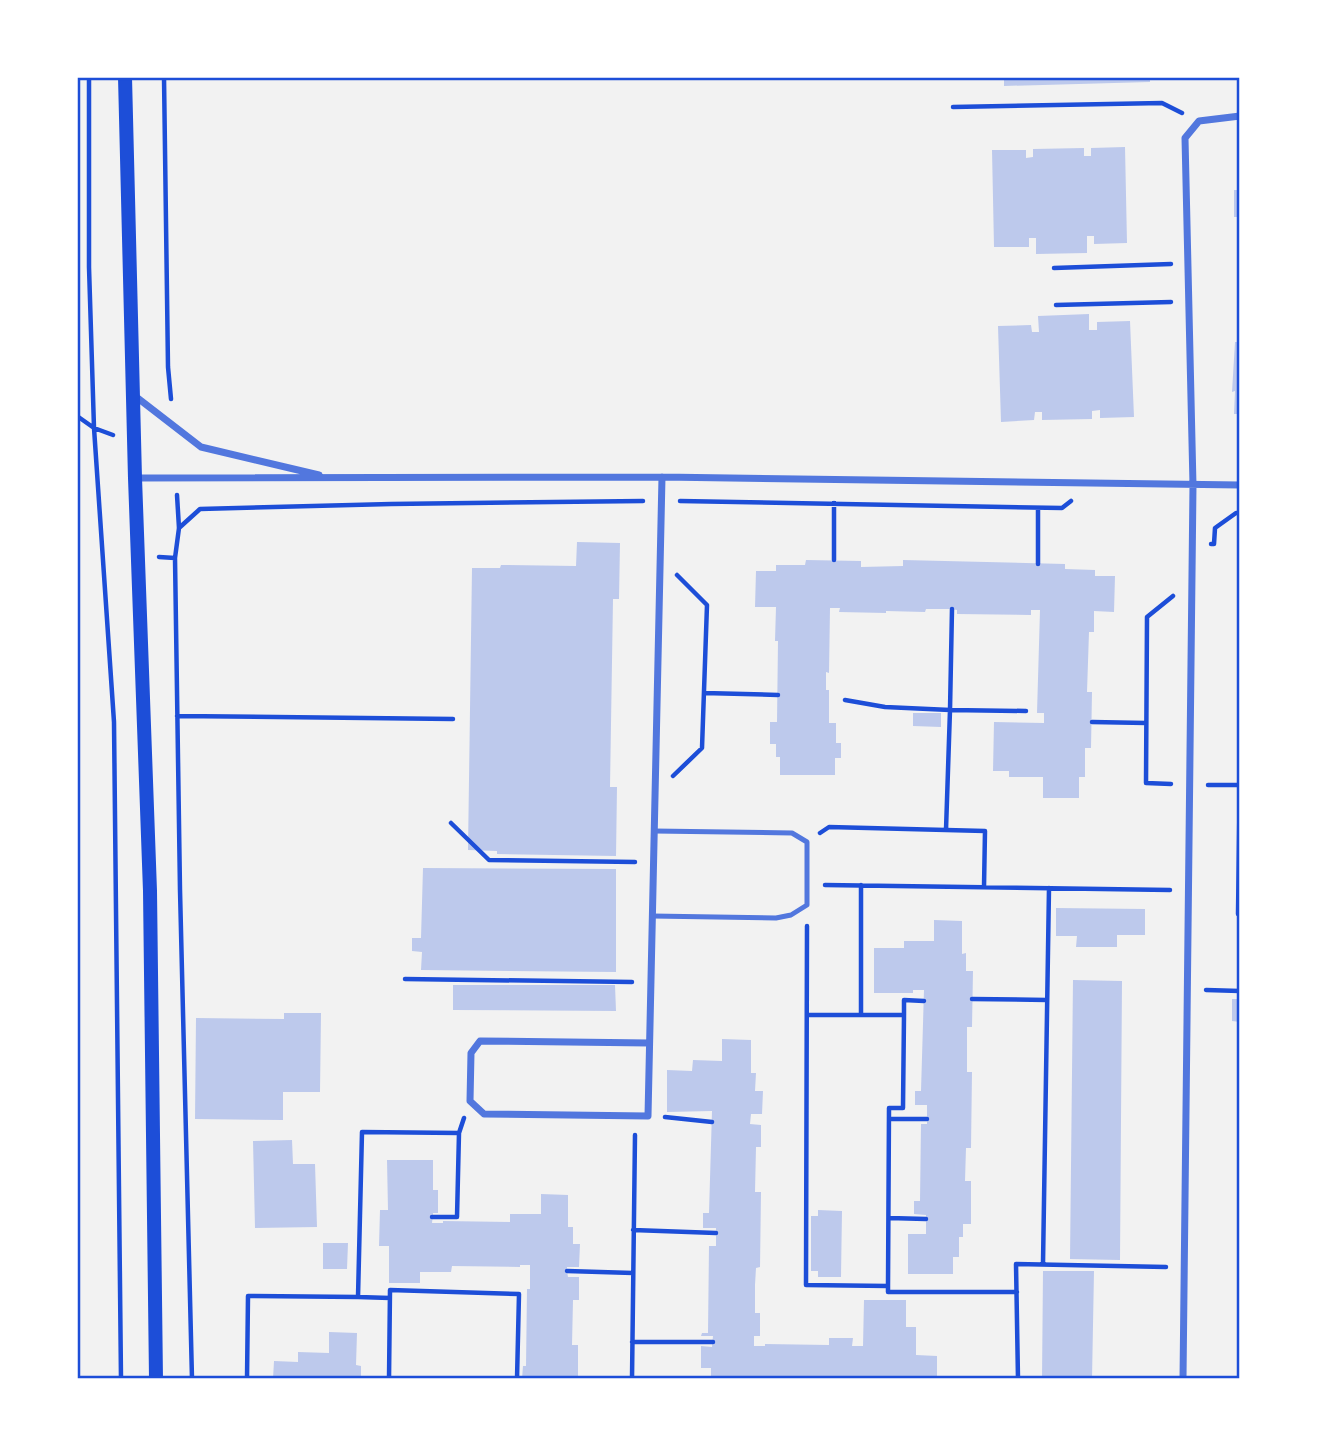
<svg xmlns="http://www.w3.org/2000/svg" width="1317" height="1456" font-family="'DejaVu Sans',sans-serif">
	<rect width="100%" height="100%" fill="#f2f2f2"/>
	<!-- building -->
	<path fill="#bdc9ec" d="M1004,77H1150V82L1004,86Z
		M1125,147L1127,243L1094,244V236H1087V253L1036,254V238H1029V247H994L992,150H1026V158L1033,157V149L1084,148V156H1091V148Z
		M1234,190H1240V239H1237V217H1234Z
		M1089,314V330H1097V322L1130,321L1134,417L1100,418V410L1092,411V419L1042,420V412H1035L1034,420L1001,422L998,326L1031,325L1032,332H1039L1038,316Z
		M1235,342H1240V414H1234L1235,391L1232,392Z
		M577,542L620,543L619,599H613L610,787H617L616,856L497,854V851L468,850L472,568H500L501,565L576,566Z
		M806,560L861,561V567L903,566V560L1065,564V569L1095,570V576H1115L1114,612L1094,611V632H1089L1087,692H1092L1091,748H1085V777H1079V798H1043V777H1009V771H993L994,722L1044,723V713H1037L1040,610H1031V615L957,614V610L952,609H926L925,612L886,611V613L839,612L840,608H830L829,673L826,672V690H829V723H836V743H841V758H835V775H780V757H776V744H770V722H777L778,641H775L776,607H755L756,571H776V565H805Z
		M913,713H941V727L913,726Z
		M423,868L616,869V972L421,970L422,952L412,951V938H421Z
		M1056,908L1145,909V935H1117V947H1076L1077,936H1056Z
		M934,920L962,921V954L966,953V971H973L972,1027H967V1072H972L971,1148H966L965,1181H971V1224H963V1237H959V1257H953V1274H908V1234H926V1215L914,1214V1201H920L921,1124H927V1105H915V1091H921L924,990H913V993H874V948H904V941H934Z
		M1073,980L1122,981L1120,1260L1070,1259Z
		M453,985H615L616,1011L453,1010Z
		M1232,999H1240V1022L1232,1021Z
		M284,1013H321L320,1092H283V1120L195,1119L196,1018L284,1019Z
		M722,1039L751,1040V1073H756L755,1091H763L762,1114H751L750,1124L761,1125V1147H756L755,1192H761L760,1267L756,1268L755,1285V1313H760V1336H754V1346H765V1344L829,1345V1338H853L852,1346H863L864,1300H906V1327H916V1355L937,1356V1379H711V1368H701V1346L712,1347L713,1336H701L702,1333H708L709,1246H716V1228H703V1213H709L712,1111L667,1112V1070L692,1071L693,1060L722,1061Z
		M292,1140L293,1164H315L317,1227L255,1228L253,1141Z
		M387,1160H433V1190H438V1213H433L432,1223H443V1221L510,1222V1214H541V1194L568,1195V1227H573V1244H580L579,1267H567V1271L568,1277H579V1300H573L572,1345H578V1379H522L523,1366H526L527,1289H530V1265H520V1267L452,1266L451,1272H420V1283H389V1246H379L380,1210H388Z
		M818,1210L842,1211L841,1277H818V1271H811V1216H818Z
		M323,1243H348L347,1269H323Z
		M1043,1271H1094L1092,1379H1042Z
		M329,1332L357,1333L356,1365L361,1366V1379H273L274,1361L298,1362V1352L329,1353Z"/>
	<g fill="none" stroke-linecap="round" stroke-linejoin="round">
		<!-- path -->
		<path stroke="#1d4ed8" stroke-width="4.5" d="M89,77V267L94,428L114,722L121,1379
			M164,77L168,367L171,399
			M953,107L1162,103L1182,113
			M1054,268L1171,264
			M1056,305L1171,302
			M77,416L94,428L113,435
			M177,495L179,528L175,558L180,890L192,1379
			M680,501L1062,508L1071,501
			M834,503V560
			M1038,508V564
			M179,528L200,509L391,504L643,501
			M1211,544H1214L1215,528L1236,513H1240
			M159,557L175,558
			M952,609L950,710L1026,711
			M704,693L778,695
			M845,700L885,707L950,710L946,830
			M177,716L453,719
			M1092,722L1146,723
			M673,776L702,748L707,605L677,575
			M1171,784L1146,783L1147,617L1173,596
			M1208,785H1240
			M451,823L489,860L635,862
			M820,833L829,827L985,831L984,887
			M825,885L1170,890
			M1238,914L1240,767
			M807,926L806,1285L888,1286L889,1108H903L904,1015H861V885
			M405,979L632,982
			M1206,990L1240,991
			M972,999L1047,1000
			M807,1015H861
			M904,1015V1000L924,1001
			M665,1117L712,1122
			M889,1119H927
			M432,1217H457L459,1133
			M889,1218L926,1219
			M633,1230L716,1233
			M1043,1264L1049,888
			M567,1271L633,1273
			M888,1286V1292H1017
			M390,1298L358,1297L362,1132L459,1133L464,1118
			M632,1342H713
			M247,1379L248,1296L358,1297
			M389,1379L390,1290L519,1294L517,1379
			M632,1379L635,1135
			M1018,1379L1016,1264L1166,1267"/>
		<!-- service -->
		<path stroke="#5277de" stroke-width="5" d="M652,916L776,918L791,915L807,905V842L792,833L654,831"/>
		<!-- minor -->
		<path stroke="#5277de" stroke-width="7" d="M135,396L201,447L319,475
			M135,478L662,477L1240,485
			M649,1043L480,1041L471,1053L470,1101L484,1114L648,1116L662,477
			M1183,1379L1193,485L1185,138L1199,121L1240,116"/>
		<!-- secondary -->
		<path stroke="#1d4ed8" stroke-width="14" d="M125,77L135,478L150,891L156,1379"/>
	</g>
	<!-- border -->
	<rect width="1317" height="1456" fill="none" stroke="#ffffff" stroke-width="158"/>
	<rect x="79" y="79" width="1159" height="1298" fill="none" stroke="#1d4ed8" stroke-width="2.5"/>
</svg>
